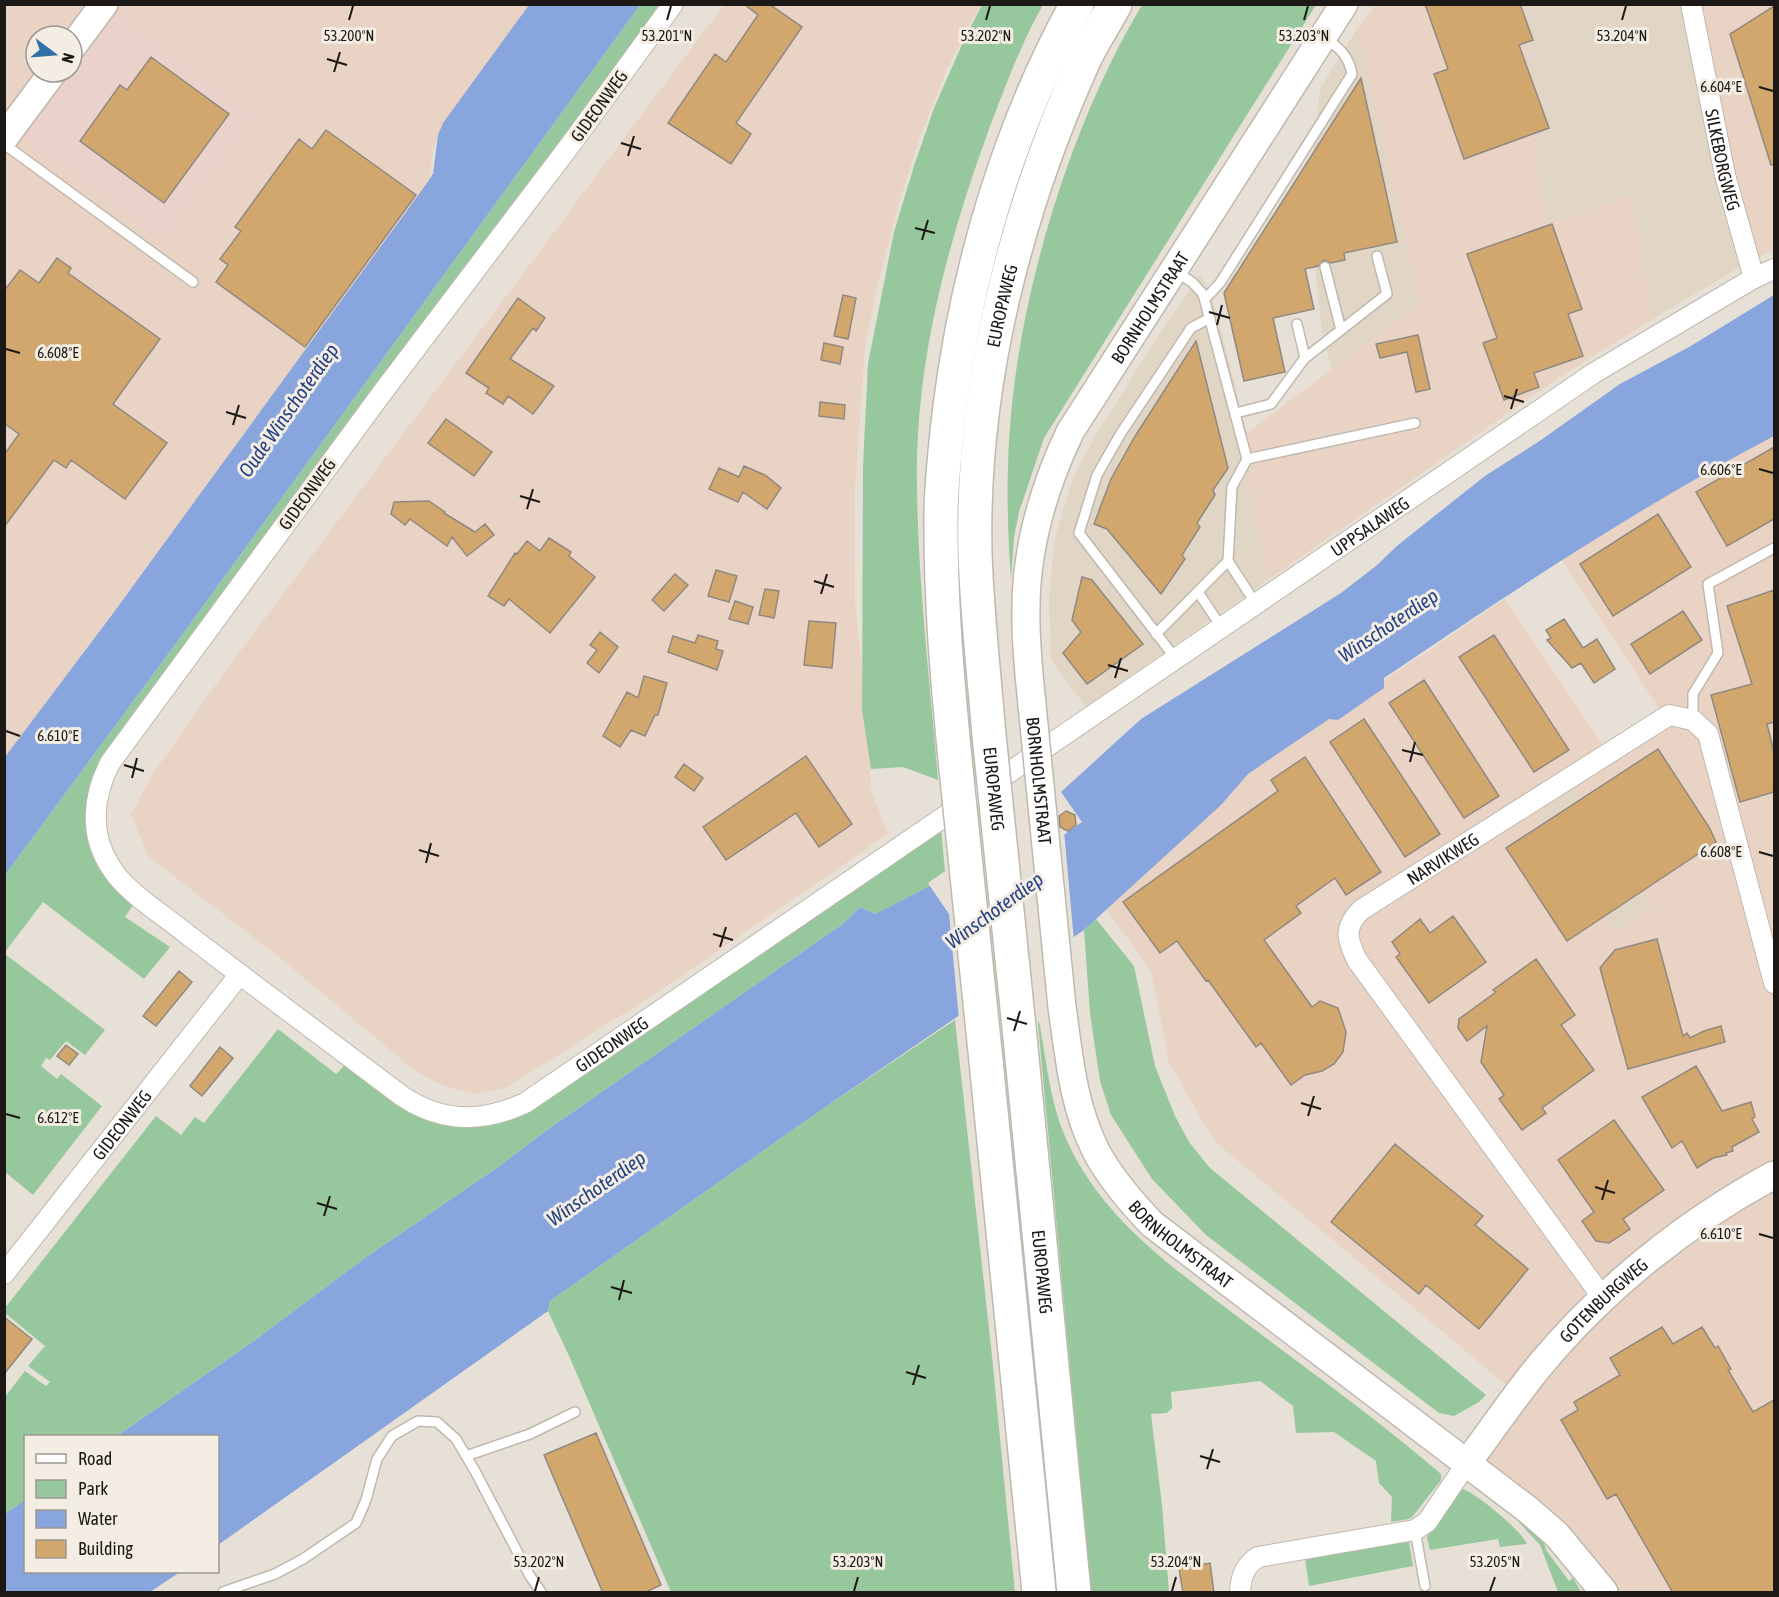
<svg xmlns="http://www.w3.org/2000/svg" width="1779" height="1597" font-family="'Asap Condensed',sans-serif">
	<rect width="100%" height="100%" fill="#e7e0d6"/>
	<!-- built -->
	<path fill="#e1d5c5" d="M1521,5H1696L1752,260L1653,319L1631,196L1544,226Z
		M1358,27L1420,303L1332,370L1322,332L1314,257L1310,174L1320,89Z
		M1201,274L1216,310L1247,433L1252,459L1249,485L1268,580L1086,707L1051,660L1049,596L1055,538L1073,477L1096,435L1160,333Z
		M1570,779L1654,907L1614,933L1530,806Z"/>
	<!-- industrial -->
	<path fill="#e8d3c5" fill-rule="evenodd" d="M5,5H102L72,36H36V72H52L163,242L105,5H536L431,150L433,153L428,187L5,758Z
		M724,5H980L948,67L920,137L900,199L879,279L865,346L855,490V600L869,739L871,790L888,834L655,994L504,1089L475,1094L457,1090L439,1084L413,1069L279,957L149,857L131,815L152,775L224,673Z
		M1376,5H1521L1544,226L1631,195L1653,319L1563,375L1268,580L1249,485L1252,459L1247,433L1420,303L1358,27Z
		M1696,5H1774V251L1752,260Z
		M1774,433V1592H1597L1465,1462L1517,1394L1219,1145L1206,1127L1169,1063L1151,971L1091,888L1247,773L1505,599L1609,754L1665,718L1562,560L1669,491ZM1570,780L1654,906L1614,933L1530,806Z"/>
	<!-- education -->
	<path fill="#ead1ca" d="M105,5L257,116L163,242L10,129L52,72H72V45Z"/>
	<!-- green -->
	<path fill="#97c89d" d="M640,5H660L103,762C83,795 78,838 101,871C110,884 123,894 134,904L125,917L170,947L144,979L43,902L5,952V875L182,635Z
		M982,5H1043C1021,43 1005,87 989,129C947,244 915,363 917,486C918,584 930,682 938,780L903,767L871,769L862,710L863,466L868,364L894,232L914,166L934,108L965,38Z
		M1142,5H1316L1044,438L1019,512L1014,537L1011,579C1007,525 1006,469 1011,415C1023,281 1073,120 1142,5Z
		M941,829L945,871L928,883L930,886L875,914L860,907L844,923L543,1133L501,1165L365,1258L251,1343L117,1436H26L25,1500L5,1514L4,1398L25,1371L46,1386L50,1382L28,1366L45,1346L5,1313V1308L156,1116L181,1135L195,1117L204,1123L278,1029L336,1074L345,1065C387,1097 425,1132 482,1126C542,1120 608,1052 657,1018C751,954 846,892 941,829Z
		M1096,919L1134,966L1155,1066L1175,1116L1189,1142L1210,1168L1486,1395L1479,1402L1454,1416L1439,1413L1206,1235L1152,1179L1111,1115L1100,1081L1090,1013L1084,930Z
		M5,954L105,1030L85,1055L66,1041L50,1060L46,1058L41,1066L57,1079L61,1074L102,1106L33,1195L5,1172Z
		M955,1020L992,1356L1015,1592H671L569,1356L548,1311L550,1301L821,1110Z
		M1039,1021C1047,1063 1050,1106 1069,1145C1107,1226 1185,1276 1254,1329C1317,1376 1382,1423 1441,1474V1480L1413,1516L1409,1519L1391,1522L1392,1497L1379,1483L1376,1461L1334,1432L1296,1433L1293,1406L1260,1381L1171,1392L1172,1408L1167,1413L1151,1414L1162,1505L1169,1592H1091L1038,1024Z
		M1471,1485L1477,1486L1544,1542L1546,1550L1569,1581L1573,1578L1581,1592H1558L1540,1545L1516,1519Z
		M1463,1489C1477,1494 1521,1530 1527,1544L1500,1547L1498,1539L1430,1550L1427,1538L1429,1532L1460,1490Z
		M1406,1541L1409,1542L1413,1566L1309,1586L1305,1558Z"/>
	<!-- water -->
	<path fill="#89a5de" d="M529,5H640L182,635L5,875V757L111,616L422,190L433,174L438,135L443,123Z
		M1774,295V436C1639,507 1511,592 1384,678V688L1338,720L1329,719L1248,774L1221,805L1084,930L821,1110L550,1301L548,1311L218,1545V1436H117L251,1343L365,1258L501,1165L543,1133L844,923L860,907L875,914L930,886L949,914H952L1082,822L1061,792L1141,719L1341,593L1376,566L1398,545L1485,476L1541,440L1620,384L1689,347Z
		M25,1500L26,1572H180L150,1592H5V1514Z"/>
	<!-- pier -->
	<path fill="#e7e0d6" d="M1064,831L1074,941L959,1020L949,913L928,883L932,884L951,911Z"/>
	<!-- building -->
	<path fill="#d2a76e" stroke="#908980" stroke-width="1.5" d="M744,4H769L802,27L736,123L751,134L731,164L668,123L715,54L726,62L758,15Z
		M1425,4H1520L1533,40L1519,45L1549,128L1464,159L1434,74L1448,69Z
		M1774,6V164L1771,165L1730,34Z
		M151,57L229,114L164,203L80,141L120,85L127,90Z
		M1361,78L1397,242L1344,253L1345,260L1331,263L1324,260L1318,266L1305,269L1314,309L1273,318L1285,372L1244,381L1224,293Z
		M326,130L416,195L305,347L216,282L228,265L220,259L241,231L235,227L299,139L312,149Z
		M1552,224L1582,309L1568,314L1583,356L1534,373L1539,387L1504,400L1483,343L1497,338L1467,254Z
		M57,258L71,268L68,273L160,339L113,404L167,443L125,499L71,460L66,468L54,460L4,527V455L19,434L4,423V291L20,270L39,283Z
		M843,295L856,298L848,339L834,336Z
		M518,298L545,318L536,331L533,328L510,359L554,386L533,414L508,396L503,404L486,393L489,388L466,373Z
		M1418,335L1430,389L1416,392L1407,352L1380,358L1376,344Z
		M1196,341L1228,468L1213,490L1215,495L1197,523L1200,527L1182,555L1185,559L1161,594L1107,529L1094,524L1111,479L1134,438Z
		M824,343L843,347L840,364L821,360Z
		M820,402L845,405L844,419L819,416Z
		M446,419L492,452L474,476L428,443Z
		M1774,447V519L1727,546L1696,492Z
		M744,466L765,475L781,488L767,509L743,492L738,502L709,489L719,468L739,477Z
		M429,501L445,512L444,513L475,532L485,524L494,535L467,556L452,537L447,546L410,519L405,525L391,514L394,502Z
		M1658,514L1691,567L1613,616L1580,564Z
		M549,538L571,552L569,556L595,577L550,633L509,599L504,606L488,596L515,553L517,554L527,541L540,551Z
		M716,570L737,576L729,602L708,596Z
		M675,574L688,585L664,611L652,600Z
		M1082,577L1092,580L1143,644L1087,684L1063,653L1081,632L1072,620Z
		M765,589L779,591L774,618L759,615Z
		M1774,590V722L1767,724L1774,752V792L1740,802L1711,695L1752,684L1727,606Z
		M735,601L753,607L748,624L729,619Z
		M1683,611L1702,640L1650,674L1631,644Z
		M1564,619L1583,648L1597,639L1615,669L1594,683L1581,663L1572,668L1547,640L1551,638L1546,630Z
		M809,621L836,623L832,668L804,665Z
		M600,632L618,647L599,673L587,663L597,650L590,645Z
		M698,635L718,641L716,649L723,651L717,670L668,652L673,636L695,643Z
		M1494,635L1569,750L1534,772L1459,657Z
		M644,676L667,683L658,715H655L645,736L631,730L620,747L603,736L627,692L638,698Z
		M1424,680L1499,796L1464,818L1389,703Z
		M1364,719L1440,834L1405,857L1330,742Z
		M1658,749L1709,827L1716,842L1567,941L1506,848Z
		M806,756L852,824L819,847L796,813L726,860L703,827Z
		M1305,757L1381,872L1346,895L1335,878L1296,906L1301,913L1264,940L1312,1007L1320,1001L1338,1008L1346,1032L1343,1052L1334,1064L1322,1071L1305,1075L1291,1085L1261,1043L1256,1047L1208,980L1206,981L1177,941L1160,953L1123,902L1278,791L1271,780Z
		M684,764L703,778L694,791L675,777Z
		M1066,811L1075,815L1076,825L1068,831L1060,827L1059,816Z
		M1453,916L1486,962L1429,1003L1396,957L1400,954L1392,942L1420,919L1430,933Z
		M1657,939L1683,1036L1687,1033L1690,1038L1704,1031L1721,1026L1725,1042L1628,1069L1600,968L1615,950Z
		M1536,959L1575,1015L1561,1025L1594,1070L1542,1108L1546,1113L1522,1130L1499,1099L1504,1095L1481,1062L1487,1026L1467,1041L1458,1028L1459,1019L1496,992L1493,990Z
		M179,971L192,982L156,1026L143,1016Z
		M66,1045L78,1054L69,1065L57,1056Z
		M220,1047L233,1058L202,1096L190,1086Z
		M1696,1066L1722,1111L1751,1102L1755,1117L1752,1119L1759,1132L1732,1147L1733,1151L1726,1153L1727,1155L1713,1158L1697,1168L1682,1141L1672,1148L1642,1097Z
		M1614,1120L1664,1190L1623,1219L1630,1229L1609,1243L1596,1241L1582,1221L1594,1212L1558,1160Z
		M1395,1144L1483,1216L1475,1225L1528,1269L1479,1329L1426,1285L1419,1294L1331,1222Z
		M4,1317L32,1339L4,1374Z
		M1662,1327L1673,1344L1702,1327L1715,1348L1718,1346L1731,1369L1728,1370L1753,1412L1774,1400V1593H1673L1616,1494L1607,1499L1561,1420L1578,1410L1574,1402L1620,1375L1610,1358Z
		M596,1433L661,1585L644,1593H603L544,1455Z
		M1210,1563L1214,1593H1183L1179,1568Z"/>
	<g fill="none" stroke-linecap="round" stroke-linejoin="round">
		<!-- lane casing -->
		<g stroke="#bfb8ae" stroke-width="12">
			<path id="lane" d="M4,144L193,282
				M1325,267L1341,330
				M1176,271L1193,283L1203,294L1247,459L1232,487L1228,561L1256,604
				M1205,299L1220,283L1352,74C1349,57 1340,48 1326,39
				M1297,324L1305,358
				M1236,413L1271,404L1304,359L1387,294L1377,256
				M1247,459L1415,423
				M1198,592L1222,628
				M1156,634L1228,561
				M1176,659L1079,533L1097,475L1121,433L1191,328L1210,318
				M1693,720V694L1718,653L1708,584L1774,548
				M466,1456L530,1434L575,1412
				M1415,1530L1425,1586
				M223,1592L275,1574L303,1559L356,1523L366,1500L377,1459L392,1436L418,1421L437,1422L456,1439L475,1471L530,1576L541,1592"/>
		</g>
		<!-- street casing -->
		<g stroke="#bfb8ae" stroke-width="22">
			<g id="street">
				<path id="s1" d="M673,4L577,136L382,393L110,763C93,796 89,833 110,866C126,893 164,915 188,935C259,989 331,1043 402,1096C442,1123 482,1123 525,1103L1594,373L1754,278L1774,269"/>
				<path id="s2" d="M1691,4L1725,175L1754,278"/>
				<path id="s3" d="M4,1274L240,974"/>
				<path id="s4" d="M1603,1298L1357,960C1347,939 1343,928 1361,910L1669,715L1693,720L1708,734L1774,983"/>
				<path d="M1240,1592C1241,1577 1244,1566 1258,1557L1415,1530L1427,1522L1467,1463"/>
			</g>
		</g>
		<!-- secondary casing -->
		<g stroke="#bfb8ae" stroke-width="30">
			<g id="secondary">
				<path d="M72,47L104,4"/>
				<path d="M4,138L53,72"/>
				<path id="s5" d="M1032,705C1029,673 1025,641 1026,608C1026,547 1044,487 1070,432L1344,4"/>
				<path id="s6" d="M1062,1007C1069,1056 1073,1106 1096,1151C1110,1178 1131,1202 1152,1224L1527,1509L1557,1535L1604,1592"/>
				<path id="s7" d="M1467,1463C1492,1430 1515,1395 1541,1364C1604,1288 1688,1221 1774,1175"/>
			</g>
		</g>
		<!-- highway casing -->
		<g stroke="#bfb8ae" stroke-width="36">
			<g id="highway">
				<path id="s8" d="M989,735C984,674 977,614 975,553C971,385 1015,213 1084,60C1093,41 1105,23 1115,4"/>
				<path d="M955,759C947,677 940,593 941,510C942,475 946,440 950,406C968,267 1009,127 1077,4"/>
				<path id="s9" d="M1020,1037L1074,1592"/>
				<path d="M986,1061L1039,1592"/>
			</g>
		</g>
		<!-- lane -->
		<use href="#lane" stroke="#fff" stroke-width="9"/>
		<!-- street -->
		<use href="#street" stroke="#fff" stroke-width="20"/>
		<!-- secondary -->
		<use href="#secondary" stroke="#fff" stroke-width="27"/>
		<!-- highway -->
		<use href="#highway" stroke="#fff" stroke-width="33"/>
		<!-- secondary-bridge casing -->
		<g stroke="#bfb8ae" stroke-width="30" stroke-linecap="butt">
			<g id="secondary-bridge">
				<path id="s10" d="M1032,705L1062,1007"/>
			</g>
		</g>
		<!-- highway-bridge casing -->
		<g stroke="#bfb8ae" stroke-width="36" stroke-linecap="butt">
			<g id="highway-bridge">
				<path id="s11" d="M989,735L1020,1037"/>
				<path d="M955,759L986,1061"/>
			</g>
		</g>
		<!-- secondary-bridge -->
		<use href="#secondary-bridge" stroke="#fff" stroke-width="27"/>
		<!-- highway-bridge -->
		<use href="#highway-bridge" stroke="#fff" stroke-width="33"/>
	</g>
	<!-- ticks -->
	<path fill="none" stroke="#1b1815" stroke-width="2" d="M349,20L353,6M667,20L671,6M986,20L990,6M1304,20L1308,6M1622,20L1626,6M327,59L347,65M334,72L340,52M1759,87L1773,91M621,143L641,149M628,156L634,136M915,228L935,233M922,240L928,220M1209,312L1230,318M1217,325L1222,305M6,349L20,353M1504,396L1524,402M1511,409L1517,389M226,412L246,418M233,425L239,405M1759,469L1773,473M520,496L540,502M527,509L533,489M814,581L834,587M821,594L827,574M1108,665L1128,671M1115,678L1121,658M6,731L20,736M1402,750L1423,755M1410,762L1415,742M124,765L144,771M132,778L137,758M419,850L439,856M1759,852L1773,856M426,863L431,843M713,934L733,940M720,947L726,927M1007,1018L1027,1024M1014,1031L1020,1011M1301,1103L1321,1109M6,1114L20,1118M1308,1116L1314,1096M1595,1187L1615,1193M1602,1200L1608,1180M317,1203L337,1209M324,1216L330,1196M1759,1234L1773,1238M611,1287L632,1293M619,1300L624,1280M906,1372L926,1378M913,1385L919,1365M1200,1456L1220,1462M1207,1469L1213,1449M535,1591L539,1577M854,1591L858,1577M1172,1591L1176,1577M1490,1591L1495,1577"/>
	<g text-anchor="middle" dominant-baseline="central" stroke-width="6" stroke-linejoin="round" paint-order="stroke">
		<!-- street labels -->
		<g font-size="18" fill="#1b1815" stroke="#f4ede3">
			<text transform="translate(599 106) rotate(-54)">GIDEONWEG</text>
			<text stroke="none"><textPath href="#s2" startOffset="159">SILKEBORGWEG</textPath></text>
			<text stroke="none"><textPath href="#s8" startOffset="432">EUROPAWEG</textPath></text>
			<text stroke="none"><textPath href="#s5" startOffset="428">BORNHOLMSTRAAT</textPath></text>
			<text transform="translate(307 494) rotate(-54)">GIDEONWEG</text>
			<text stroke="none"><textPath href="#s1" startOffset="2578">UPPSALAWEG</textPath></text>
			<text stroke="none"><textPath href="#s10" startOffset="76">BORNHOLMSTRAAT</textPath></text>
			<text stroke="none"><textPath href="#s11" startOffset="54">EUROPAWEG</textPath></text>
			<text stroke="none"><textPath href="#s4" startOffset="570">NARVIKWEG</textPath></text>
			<text stroke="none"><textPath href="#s1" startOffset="1660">GIDEONWEG</textPath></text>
			<text stroke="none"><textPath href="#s3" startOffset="190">GIDEONWEG</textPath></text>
			<text stroke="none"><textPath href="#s6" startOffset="276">BORNHOLMSTRAAT</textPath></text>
			<text stroke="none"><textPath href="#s9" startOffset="236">EUROPAWEG</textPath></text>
			<text stroke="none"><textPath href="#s7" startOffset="213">GOTENBURGWEG</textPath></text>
		</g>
		<!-- water labels -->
		<g font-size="20" font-style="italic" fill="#244185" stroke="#f4ede3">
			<text transform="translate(288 410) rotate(-55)">Oude Winschoterdiep</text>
			<text transform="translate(1388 625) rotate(-34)">Winschoterdiep</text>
			<text transform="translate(994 910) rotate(-36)">Winschoterdiep</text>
			<text transform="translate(596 1188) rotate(-35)">Winschoterdiep</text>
		</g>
	</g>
	<g font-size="15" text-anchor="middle" fill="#1b1815" stroke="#f4ede3" stroke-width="6" stroke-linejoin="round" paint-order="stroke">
		<text x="349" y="41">53.200°N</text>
		<text x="667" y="41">53.201°N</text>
		<text x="986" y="41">53.202°N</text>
		<text x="1304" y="41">53.203°N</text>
		<text x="1622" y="41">53.204°N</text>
		<text x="1721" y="92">6.604°E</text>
		<text x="58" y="358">6.608°E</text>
		<text x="1721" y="475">6.606°E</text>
		<text x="58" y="741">6.610°E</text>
		<text x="1721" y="857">6.608°E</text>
		<text x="58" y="1123">6.612°E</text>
		<text x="1721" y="1239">6.610°E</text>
		<text x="539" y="1567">53.202°N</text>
		<text x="858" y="1567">53.203°N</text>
		<text x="1176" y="1567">53.204°N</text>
		<text x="1495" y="1567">53.205°N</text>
	</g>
	<!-- border -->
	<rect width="1779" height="1597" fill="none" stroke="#1b1815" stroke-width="12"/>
	<!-- legend -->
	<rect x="24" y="1435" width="195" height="138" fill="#f4ede3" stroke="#9d9891" stroke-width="1.5"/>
	<rect x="36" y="1454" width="30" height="9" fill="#ffffff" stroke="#9d9891" stroke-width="1.5"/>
	<text x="78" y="1465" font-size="18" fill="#1b1815">Road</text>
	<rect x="36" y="1480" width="30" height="18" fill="#97c89d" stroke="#9d9891" stroke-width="1.5"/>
	<text x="78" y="1495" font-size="18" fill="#1b1815">Park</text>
	<rect x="36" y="1510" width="30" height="18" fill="#89a5de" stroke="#9d9891" stroke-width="1.5"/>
	<text x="78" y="1525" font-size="18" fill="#1b1815">Water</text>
	<rect x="36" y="1540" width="30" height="18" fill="#d2a76e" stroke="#9d9891" stroke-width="1.5"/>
	<text x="78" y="1555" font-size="18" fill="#1b1815">Building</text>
	<!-- north arrow -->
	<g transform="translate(54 54) rotate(106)"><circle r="28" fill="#f4ede3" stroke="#9d9891" stroke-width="1.5"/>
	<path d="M0-4.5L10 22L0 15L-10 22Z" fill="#2e71a6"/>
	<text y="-9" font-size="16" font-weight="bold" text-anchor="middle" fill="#1b1815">N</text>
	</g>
</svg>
